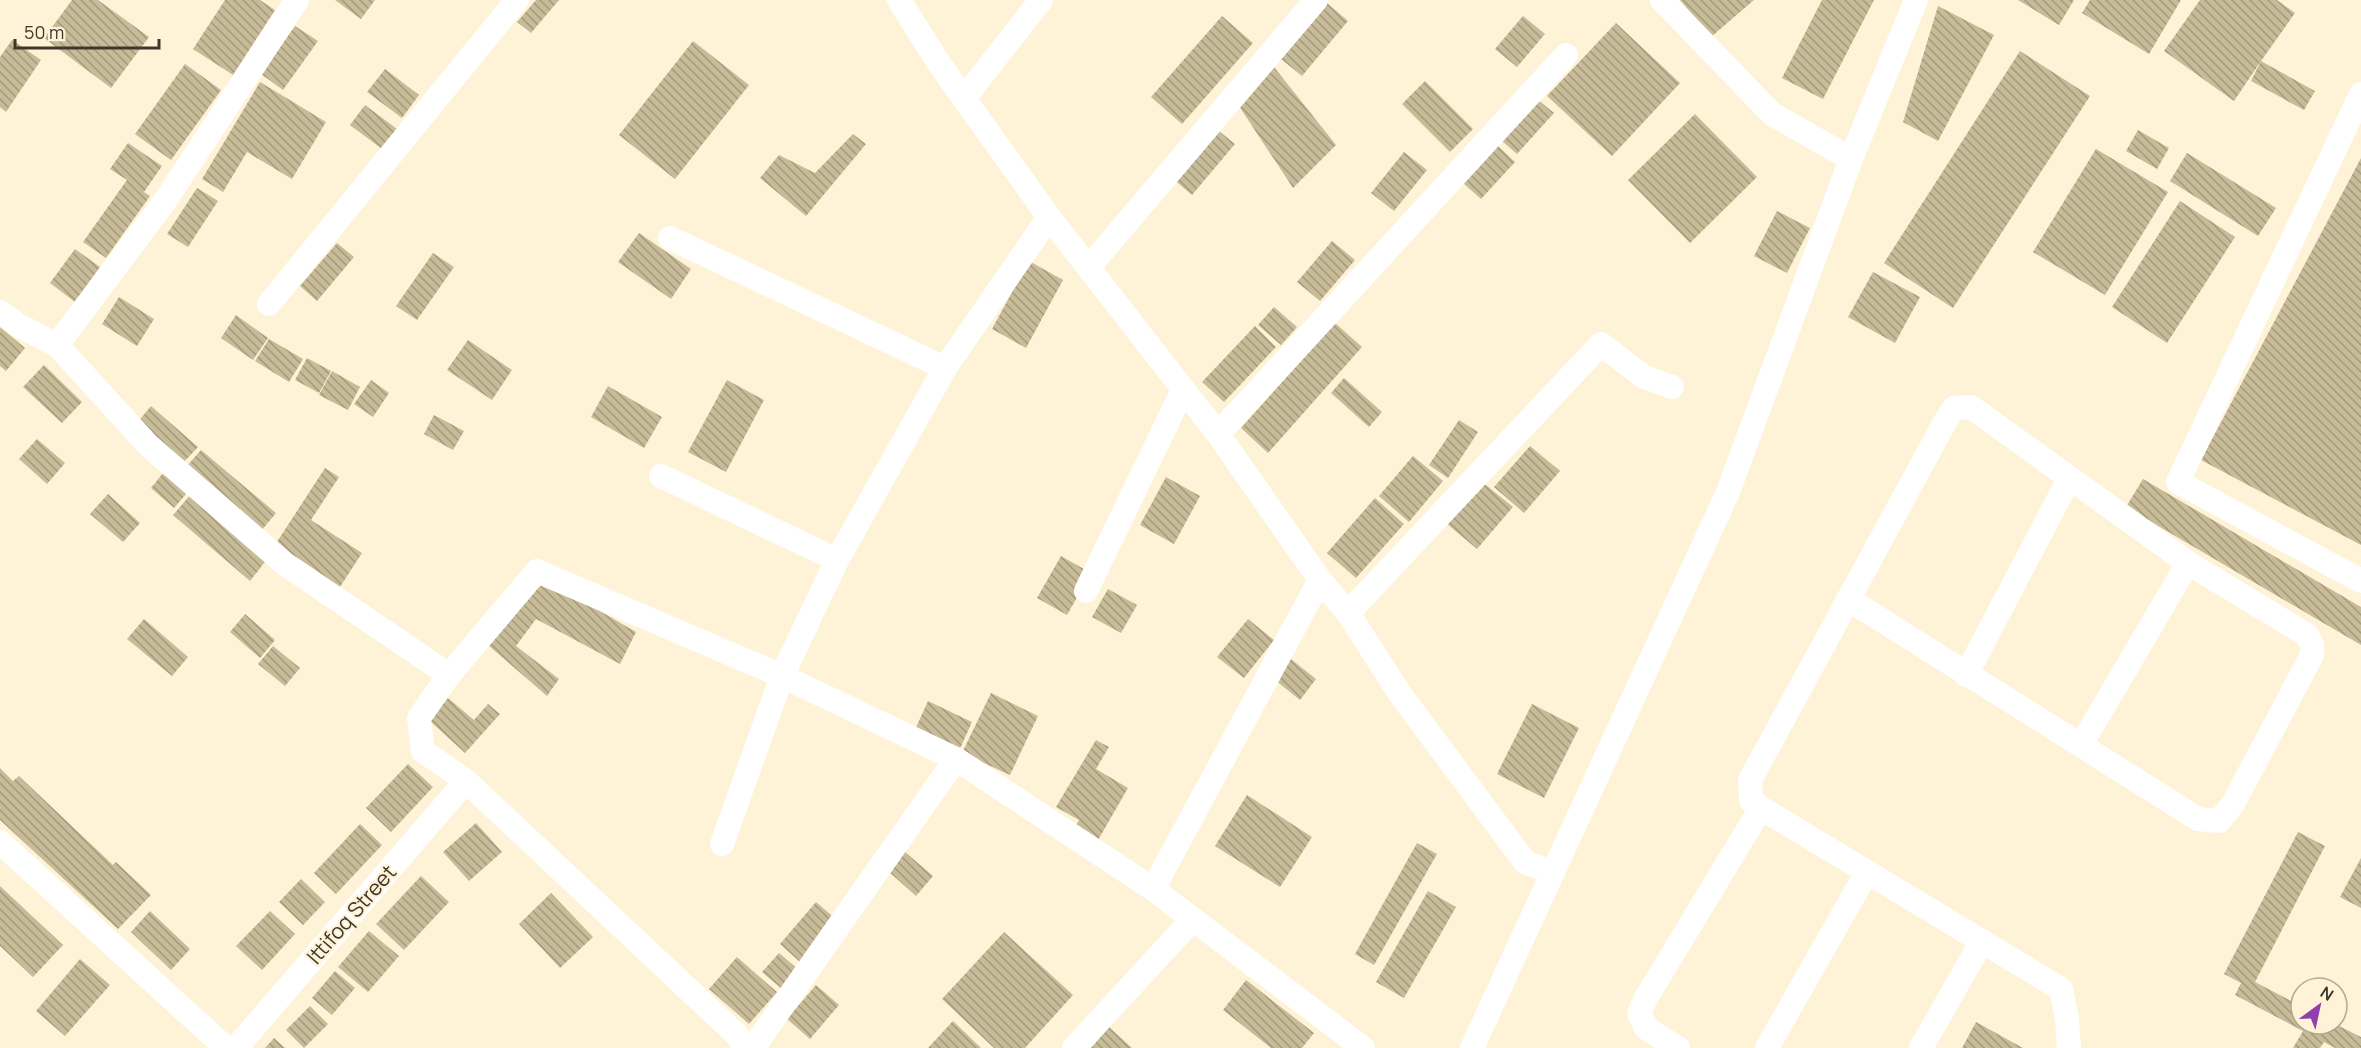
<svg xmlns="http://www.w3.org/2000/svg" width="2361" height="1048" font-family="Manrope,sans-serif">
	<defs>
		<pattern id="building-back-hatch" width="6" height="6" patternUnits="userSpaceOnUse" patternTransform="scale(1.5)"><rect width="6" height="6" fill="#c7bb98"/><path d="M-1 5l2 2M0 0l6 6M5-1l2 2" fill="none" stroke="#a3997c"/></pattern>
	</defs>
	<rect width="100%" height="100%" fill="#fef3d6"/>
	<!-- building -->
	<path fill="url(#building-back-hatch)" d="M72,0H98L149,37L111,88L44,38Z
		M225,0H260L275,10L233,75L193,49Z
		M335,0H375L361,19Z
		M536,0H559L531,33L517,22Z
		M1680,0H1754L1711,37Z
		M1822,0H1874L1823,99L1782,78Z
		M2018,0H2074L2059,25Z
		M2090,0H2181L2149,54L2082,13Z
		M2200,0H2277L2295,13L2261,61L2315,91L2304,110L2251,81L2261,61L2234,101L2164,51Z
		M1327,3L1348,21L1302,76L1281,59Z
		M1938,6L1994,35L1938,141L1903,122Z
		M1222,16L1253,43L1182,124L1151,97Z
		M1523,16L1545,34L1517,67L1495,49Z
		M1616,23L1680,83L1612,156L1547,96Z
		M295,26L318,41L283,90L261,74Z
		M12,40L41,60L6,112L0,107V57Z
		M693,41L749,85L675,179L619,135Z
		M2020,51L2090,96L1953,308L1884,263Z
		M185,64L221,90L171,160L135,134Z
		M1274,67L1336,145L1293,188L1237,103Z
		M385,69L419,95L402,118L367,92Z
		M1425,81L1473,129L1450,152L1402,104Z
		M260,82L326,122L292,179L247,152L223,192L202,179Z
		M1537,99L1554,113L1517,154L1501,140Z
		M365,105L405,135L390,155L350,125Z
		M1695,114L1757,177L1690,243L1628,180Z
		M1214,127L1235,144L1192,195L1172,178Z
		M2138,130L2169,148L2157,169L2126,151Z
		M853,134L866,144L806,216L760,178L779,155L815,173Z
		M128,143L162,166L144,192L150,196L106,258L83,242L127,180L110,169Z
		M1497,145L1515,162L1481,199L1463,183Z
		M2096,149L2168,192L2105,295L2033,252Z
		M1404,152L1427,170L1394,211L1371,193Z
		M2187,153L2276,208L2258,236L2170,181Z
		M2361,158V545L2201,460Z
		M197,188L218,201L188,247L167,234Z
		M2180,201L2235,237L2167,343L2112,307Z
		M1777,211L1810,228L1787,273L1754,256Z
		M639,233L691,269L671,299L618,262Z
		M1332,241L1355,260L1320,301L1297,282Z
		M337,243L354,257L317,301L300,286Z
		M75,249L100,267L75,302L50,283Z
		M433,253L454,267L417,320L396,306Z
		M1029,261L1063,280L1026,348L992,329Z
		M1873,272L1920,297L1895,343L1848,317Z
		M119,297L154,319L137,346L102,324Z
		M1274,307L1297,327L1281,345L1258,325Z
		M236,315L268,338L253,360L221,338Z
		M1335,323L1362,347L1268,453L1241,428Z
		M1255,326L1276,347L1224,402L1202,382Z
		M0,327L25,348L6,371L0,366Z
		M269,339L303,359L289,382L255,361Z
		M468,340L512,370L492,400L447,370Z
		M307,358L331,371L319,393L295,380Z
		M44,365L82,402L62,423L23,387Z
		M332,371L360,387L348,410L319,395Z
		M1344,378L1382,412L1369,427L1331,393Z
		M371,380L389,393L373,417L354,404Z
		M727,380L764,400L726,472L688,452Z
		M608,386L662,417L644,448L591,417Z
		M151,406L198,447L182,464L136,424Z
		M434,415L464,431L453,450L424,434Z
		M1459,420L1478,432L1448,478L1429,465Z
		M37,439L65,463L47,484L19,459Z
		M1530,446L1560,471L1524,513L1494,487Z
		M201,450L276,513L261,531L186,467Z
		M1413,456L1443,481L1409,522L1379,496Z
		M325,468L339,477L311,520L362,553L338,590L273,548Z
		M163,473L187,493L174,508L151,488Z
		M1166,477L1200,496L1174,544L1140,525Z
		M2143,479L2361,607V645L2126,507Z
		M1481,481L1513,507L1477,549L1446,523Z
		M192,493L268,558L250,581L173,515Z
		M108,494L140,523L123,542L90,514Z
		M1375,498L1404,524L1356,578L1327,553Z
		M1061,556L1091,573L1067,615L1037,598Z
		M543,578L636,632L620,664L536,619L516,646L559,679L547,696L488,645Z
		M1108,589L1137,605L1121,633L1092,617Z
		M245,614L275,640L260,658L230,632Z
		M144,619L188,657L172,676L127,639Z
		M1248,619L1274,640L1244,678L1217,657Z
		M273,646L300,668L285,686L258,664Z
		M1291,659L1316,679L1300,700L1275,680Z
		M991,693L1038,716L1010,775L962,753Z
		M448,698L474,720L488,704L500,714L465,753L429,720Z
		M928,701L972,722L958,753L914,732Z
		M1532,704L1579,728L1544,798L1497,774Z
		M1096,740L1109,747L1096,769L1128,788L1097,842L1074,829L1079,820L1056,807Z
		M408,764L433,787L391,832L366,808Z
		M0,768L13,781L19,776L113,865L116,862L151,895L118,929L0,820Z
		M1247,795L1312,837L1280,887L1215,846Z
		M476,823L502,852L469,881L443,852Z
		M360,824L382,845L336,894L314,873Z
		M2298,832L2325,846L2255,982L2301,1006V1024H2335L2361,1037V1048H2335L2324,1042L2320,1048H2293L2303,1031L2235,995L2241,983L2224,974Z
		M1417,843L1437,854L1374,965L1355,954Z
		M905,852L933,876L916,896L888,871Z
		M2361,858V908L2340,897Z
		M421,876L449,902L404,950L376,924Z
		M301,879L325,902L303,925L279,902Z
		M0,886L63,945L33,977L0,946Z
		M1428,891L1456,907L1404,998L1376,982Z
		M551,893L593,937L560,968L519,924Z
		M816,902L837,920L800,962L780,944Z
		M150,911L190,949L171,970L131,932Z
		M270,911L295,934L262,970L236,946Z
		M369,931L399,956L368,992L338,967Z
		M1004,932L1073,995L1025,1048H994L942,999Z
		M779,953L799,970L782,989L762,972Z
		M737,957L777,992L749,1024L709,989Z
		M80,959L110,985L65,1036L36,1011Z
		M335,971L355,988L332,1015L312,998Z
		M1246,980L1314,1033L1302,1048H1271L1223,1010Z
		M816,985L839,1005L810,1039L787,1019Z
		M310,1006L328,1024L304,1048L286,1030Z
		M953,1021L981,1048H928Z
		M1976,1022L2023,1048H1962Z
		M1109,1027L1132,1048H1091Z
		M274,1038L285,1048H265Z"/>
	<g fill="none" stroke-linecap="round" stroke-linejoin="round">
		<!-- minor -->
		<path stroke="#fff" stroke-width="24" d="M899,0L940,65L1049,217L1218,434L1320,580L1348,613L1400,694L1525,862L1551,872
			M1662,0L1772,114L1851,159
			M2361,94L2178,482L2361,581
			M965,97L1041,0
			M670,238L945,368
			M1089,267L1316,0
			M269,304L517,0
			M0,312L18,325L57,345L165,201L297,0
			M57,345L148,445L285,564L449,675L419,718L423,751L466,781L736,1034L746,1048
			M1218,434L1566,55
			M661,476L837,560
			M1320,580L1153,889L1363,1048
			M1086,591L1183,390
			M1348,613L1601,344L1644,377L1672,387
			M449,675L537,571L782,676L837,560L945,368L1049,217
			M1966,675L2069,479
			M2081,745L2188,563
			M1761,808L2061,989L2067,1019L2069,1048
			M0,842L226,1048
			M722,844L782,676L956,759L1153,889
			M236,1048L466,781
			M753,1048L956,759
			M1074,1048L1192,920
			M1472,1048L1728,492L1851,159L1916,0
			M1678,1048L1646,1028L1639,1013L1646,998L1761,808L1751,800L1750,780L1945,422L1954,408L1971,407L2188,563L2307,635L2312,644V655L2233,804L2219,821L2198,819L1848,599
			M1767,1048L1867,872
			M1921,1048L1982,941"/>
	</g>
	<g text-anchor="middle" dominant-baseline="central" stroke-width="4.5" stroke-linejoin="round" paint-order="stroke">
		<!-- street labels -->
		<g font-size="21" fill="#3d382a" stroke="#fef3d6">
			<text transform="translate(351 914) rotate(-49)">Ittifoq Street</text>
		</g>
	</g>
	<!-- north arrow -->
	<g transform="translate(2319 1006) rotate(33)"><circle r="28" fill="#fef3d6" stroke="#b1a891" stroke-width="1.5"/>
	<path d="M0-4.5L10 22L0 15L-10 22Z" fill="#913fae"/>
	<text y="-9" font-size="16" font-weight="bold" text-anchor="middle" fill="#3d382a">N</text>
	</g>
	<!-- scale -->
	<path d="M15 39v9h144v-9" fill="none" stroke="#3d382a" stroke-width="3"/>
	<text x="24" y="39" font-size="18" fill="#3d382a" stroke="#fef3d6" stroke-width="4.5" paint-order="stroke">50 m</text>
</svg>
